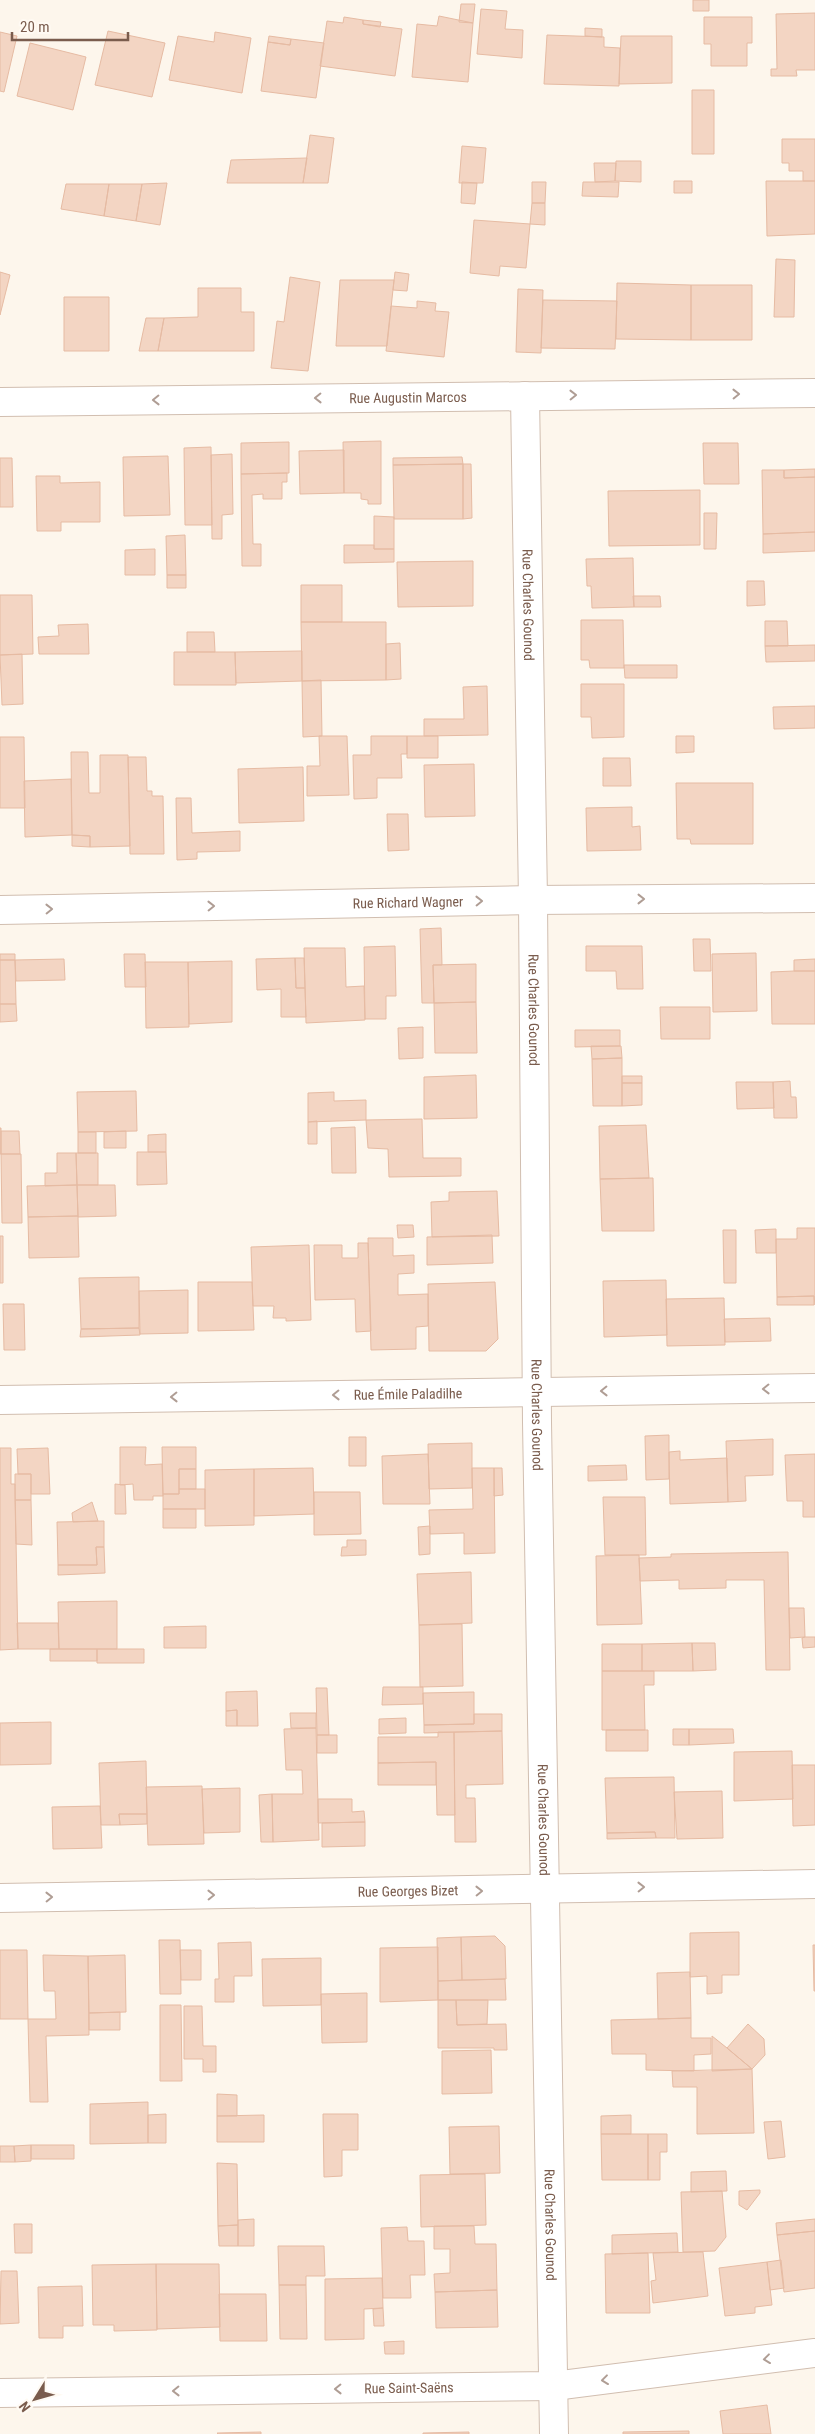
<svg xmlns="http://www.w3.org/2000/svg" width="815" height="2434" font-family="'Roboto Condensed',sans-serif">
	<rect width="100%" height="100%" fill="#fdf6ec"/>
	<!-- building -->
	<path fill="#f3d5c3" stroke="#e6bba3" d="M693,0H709V11H693Z
		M461,4H475L473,23L459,22Z
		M481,9L507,11L505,29L523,30L522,58L477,54Z
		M815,13V70H796L797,76H771V69H777L776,14Z
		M439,16L473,23L468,82L412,77L417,24L437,26Z
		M344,17L363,20V24L402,29L395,76L320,66L327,21L343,23Z
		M704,17H752V43H747V66H711V44H704Z
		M363,20L381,22L380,27L363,24Z
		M585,28L602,29V37L585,36Z
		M108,31L165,43L152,97L95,85Z
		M0,32L17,36L4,92L0,91Z
		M215,32L251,38L242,93L169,80L178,36L214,42Z
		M547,35L604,37V47L620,48L619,86L544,84Z
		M269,36L291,39L290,45L268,42Z
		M621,36H672V83L619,84Z
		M291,39L324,43L316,98L261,91L268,42L290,45Z
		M30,43L86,57L73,110L17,96Z
		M692,90H714V154H692Z
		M310,135L334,138L328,183H303Z
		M782,139H815V181H803V171H789V163H782Z
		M462,146L486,148L483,183H459Z
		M307,158L303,183H227L231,160Z
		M616,161H641V182L615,181Z
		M594,163H616L615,181L595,182Z
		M674,181H692V193H674Z
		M766,181H815V234L767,236Z
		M462,182L477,183L475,204L461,203Z
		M532,182H546L545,203H532Z
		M583,182H619L618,197L582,196Z
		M167,183L160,225L136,221L142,184Z
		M66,184H109L104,216L61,209Z
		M109,184H142L136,221L104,216Z
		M532,203H545V225L530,224Z
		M474,220L530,224L526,268L500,266L499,276L470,273Z
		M776,259L795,260L794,317H774Z
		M0,272L10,275L0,315Z
		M395,272L409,274L407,291L393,290Z
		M290,277L320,282L308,371L271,368L277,321L284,322Z
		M340,280H394L387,346H336Z
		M617,283L691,285V340L616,339Z
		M691,285H752V340H691Z
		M198,288H241V312H254V351H158L164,318L198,317Z
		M518,289L543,290L541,353L516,352Z
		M64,297H109V351H64Z
		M543,300L617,301L615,349L541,348Z
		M417,301L436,303L435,311L449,312L444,357L386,351L391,306L417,308Z
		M146,318H164L158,351H139Z
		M381,441V504H368V500L361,499V493H344L343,442Z
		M289,442V473L241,474V443Z
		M703,443H738L739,484H704Z
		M211,447L212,525H185L184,448Z
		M344,450V493L300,494L299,451Z
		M232,454L233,514L222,515V539H212L211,455Z
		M168,456L170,515L124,516L123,457Z
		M462,457L463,464L393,465V458Z
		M0,458H12L13,507H0Z
		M463,464V519H394L393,465Z
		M463,464H471L472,518L463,519Z
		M815,469V477L784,478V470Z
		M762,470H784V478L815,477V532L763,534Z
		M287,473V482H282V499H263V494L252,495L253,544H261V566H242L241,474Z
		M36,476H60V483L100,482V522H61V531H37Z
		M700,490V545L609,546L608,491Z
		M704,513H717L716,549H704Z
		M374,516L394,517V549H374Z
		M815,532V551L763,553V534Z
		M185,535L186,575H167L166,536Z
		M344,545H374V549H394V562L344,563Z
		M155,549V575H125V550Z
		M633,558L634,607L592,608L591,586H587L586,559Z
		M473,561V606L398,607L397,562Z
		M167,575H186V588H167Z
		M747,581H764L765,605L747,606Z
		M301,585H342V622H301Z
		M0,595H32L33,654L0,655Z
		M633,596H660L661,607H634Z
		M581,620H623L624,668H590L589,660H581Z
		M765,621H787L788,646H765Z
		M301,622H386V680L302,681Z
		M88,624L89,654H39L38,637L59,636L58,625Z
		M187,632H214L215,652H187Z
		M400,643L401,679L386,680V644Z
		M815,645V661L766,662L765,646Z
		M302,651V681L236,683L235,652Z
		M174,652H235L236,685H174Z
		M22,654L23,704L2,705L0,655Z
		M624,665H677V678H625Z
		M321,680L322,736L303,737L302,681Z
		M581,684H624V737L592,738L591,717H581Z
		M487,686L488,735L424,736V719H464L463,687Z
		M815,706V728L774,729L773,707Z
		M319,736H347L349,795L307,796V766H320Z
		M371,736H407V754H401L402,778H377V798L354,799L353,755H371Z
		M407,736H438V758H407Z
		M676,736H694V752L676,753Z
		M0,737H24L25,808H0Z
		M71,752H88L89,793H100V755H128L130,846L90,847V836L72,835Z
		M128,757H146L147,791H152V796H163L164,854H130Z
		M603,758H630L631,786H603Z
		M474,764L475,816L425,817L424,765Z
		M303,767L304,821L239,823L238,769Z
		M71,779L72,835L25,837L24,781Z
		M676,783H753V844H691L690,839H677Z
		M176,798H191L192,833L240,831V851L197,852V859L177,860Z
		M632,807V827L640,826L641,850L587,851L586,808Z
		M387,814H408L409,850L388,851Z
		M72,835L90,836V847L72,846Z
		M441,928L442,965H433L434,1003H422L420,929Z
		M693,939H710L711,971H694Z
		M395,946L396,996H386V1019H365L364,947Z
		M586,946H642L643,989H617L616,971H586Z
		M304,948H345L346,987L364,986L365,1020L306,1023Z
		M756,953L757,1011L713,1012L712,954Z
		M0,954H15V960H0Z
		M124,954H145L146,987H125Z
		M295,958H304L305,988H296Z
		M295,958L296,988H305L306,1017H281V989L257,990L256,959Z
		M64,959L65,980L16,981L15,960Z
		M815,959V971H794V960Z
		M0,960H15L16,1004H0Z
		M232,961V1022L189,1024L188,962Z
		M145,962H188L189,1027L146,1028Z
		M476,964V1002L434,1003L433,965Z
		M794,971H815V1024H772L771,972Z
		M476,1002L477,1053H435L434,1003Z
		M0,1004H16L17,1021L0,1022Z
		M660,1007H710V1039H661Z
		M423,1027V1058L399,1059L398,1028Z
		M575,1030H620V1046L575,1047Z
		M591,1046H621L622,1058L592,1059Z
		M622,1058V1106H593L592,1059Z
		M476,1075L477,1118L424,1119V1077Z
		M622,1076H642V1083H622Z
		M790,1081L791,1097H796L797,1118H774L773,1082Z
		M736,1082H773L774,1108L737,1109Z
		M622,1083H642V1105L622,1106Z
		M136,1091L137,1131L78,1132L77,1092Z
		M334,1092V1101L366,1100V1120L308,1122V1093Z
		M422,1119L423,1158H461V1176L389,1177L388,1149L368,1148L366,1120Z
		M317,1121V1144H308V1122Z
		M646,1125L649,1178L600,1179L599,1126Z
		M355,1127L356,1173H332L331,1128Z
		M0,1128H1V1154H0Z
		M1,1131H19L20,1154H1Z
		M126,1131V1148H104V1132Z
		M78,1132H96V1153H78Z
		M166,1134V1152H148V1135Z
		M137,1152H166L167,1184L137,1185Z
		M57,1153H76L77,1185L45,1186V1173H57Z
		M76,1153H98V1185H77Z
		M1,1154H21L22,1223H2Z
		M653,1178L654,1231H602L600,1179Z
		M77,1185L78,1216L28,1217L27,1186Z
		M77,1185H115L116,1216L78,1217Z
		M497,1191L499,1236L432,1237L431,1202L449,1201V1192Z
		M78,1216L79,1257L29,1258L28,1217Z
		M397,1225H413L414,1237L398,1238Z
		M797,1228H815V1305L814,1296L777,1297L776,1239H797Z
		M776,1229V1253H756L755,1230Z
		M723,1230H736V1283H724Z
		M492,1235L493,1263L427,1265V1237Z
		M0,1236H3V1283H0Z
		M368,1238H393V1256L414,1255V1273L398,1274V1295L428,1294V1326L416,1327V1349L371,1350Z
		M358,1243H368L371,1331L356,1332L355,1299L315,1300L314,1245H342V1258H358Z
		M309,1245L311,1320L286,1321V1318H273L274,1306H253L251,1247Z
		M139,1277V1328L81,1329L79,1278Z
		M666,1280L667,1335L604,1337L603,1281Z
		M198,1282H252L254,1330L198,1331Z
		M495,1282L498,1339L486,1351H429L428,1284Z
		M188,1290V1333L140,1334L139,1291Z
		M814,1296V1305H777V1297Z
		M724,1298L725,1345L667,1346L666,1299Z
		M3,1304H24L25,1350H4Z
		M770,1318L771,1341L725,1342L724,1319Z
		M139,1328L140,1335L80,1337L81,1329Z
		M669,1435V1479L646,1480L645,1436Z
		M349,1437H366V1466H349Z
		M773,1439V1475L745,1476L746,1501L728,1502L726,1441Z
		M472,1443V1488L429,1489L428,1444Z
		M120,1447H146L145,1465L162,1464L163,1496H153V1500H134L133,1484L120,1485Z
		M162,1447H196V1469H179V1494H163Z
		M0,1448H11V1484H15L18,1649L0,1650Z
		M48,1448L50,1494H31V1474H18L17,1449Z
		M680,1451V1460L727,1458L728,1502L670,1504L669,1452Z
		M428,1454L430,1504H383L382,1456Z
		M815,1454V1517H803V1501H787L785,1455Z
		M626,1465L627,1480L588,1481V1466Z
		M313,1468L314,1514L254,1516V1469Z
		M472,1468H494L495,1553L464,1554V1533L430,1534L429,1510L473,1509Z
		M494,1468H502L503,1495L494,1496Z
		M179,1469H196V1489H179Z
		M254,1469V1525L205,1526V1470Z
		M15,1474H31V1500H15Z
		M115,1484L125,1485L126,1514H115Z
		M179,1489H205V1509H163V1494H179Z
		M314,1492H360L361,1534L314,1535Z
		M603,1497H645L646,1555H605Z
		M15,1500H31L32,1545L16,1544Z
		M92,1502L98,1521L73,1522L72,1513Z
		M163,1509H196V1528H163Z
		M104,1521V1547H96L97,1565H58L57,1522Z
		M430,1526V1554L419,1555L418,1527Z
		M347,1540H366V1555L341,1556L342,1547H347Z
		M96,1547H104L105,1573L58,1575V1565H97Z
		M788,1552L790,1670H766L764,1580H726V1588L679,1589V1580L640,1581L639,1558L671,1557V1554Z
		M639,1555L642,1624L597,1625L596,1556Z
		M471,1572L472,1623L419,1625L417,1574Z
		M117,1601V1649H59L58,1602Z
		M789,1608H804L805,1637L790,1638Z
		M17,1623H58L59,1649H18Z
		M462,1624L463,1686L420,1687L419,1625Z
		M206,1626V1648H164V1627Z
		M805,1637H815V1647L803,1648L802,1638Z
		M692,1643H715L716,1670L693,1671Z
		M692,1643L693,1671H642V1644Z
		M602,1644H642V1671H602Z
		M50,1649H97V1661H50Z
		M97,1649H144V1663H97Z
		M602,1671H654V1685H644L645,1730H602Z
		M383,1687H423V1704L382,1705Z
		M316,1688H327L329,1735H317Z
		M257,1691L258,1726H237V1710L226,1711V1692Z
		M474,1692V1724L424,1725L423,1693Z
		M237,1710V1726H226V1711Z
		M290,1713H316V1728H291Z
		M474,1714H502V1731L424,1733V1725L474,1724Z
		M406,1718V1733L379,1734V1719Z
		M51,1722V1764L0,1765V1723Z
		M316,1728L319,1840L273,1842L272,1794H303L302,1770H286L284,1729Z
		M673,1729H689V1745H673Z
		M689,1729H733L734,1743L689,1745Z
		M606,1730H648V1751H606Z
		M502,1731L503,1784L466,1785V1798H475L476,1842H455L454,1732Z
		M438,1732H454L455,1815H437L436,1762L378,1763V1737H438Z
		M317,1735H337V1753H317Z
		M792,1751L793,1799L734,1801V1752Z
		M146,1761L147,1814H119L120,1825H101L99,1763Z
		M436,1762V1785H378V1763Z
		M792,1765H815V1825L793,1826Z
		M674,1777L675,1838H656L655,1832L607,1833L605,1778Z
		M202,1786L204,1844L148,1845L146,1787Z
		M240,1788V1832L204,1833L202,1789Z
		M722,1791L723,1838L677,1839L674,1792Z
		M272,1794L273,1842H261L259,1795Z
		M318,1799H352V1812L364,1811L365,1822L318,1823Z
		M100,1806L102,1848L53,1849L52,1807Z
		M119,1814H147V1824L120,1825Z
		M365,1822V1846L322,1847V1823Z
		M655,1832L656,1838L607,1839V1833Z
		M739,1932V1975H722V1993L707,1994V1976L690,1977V1933Z
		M495,1936L505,1946L506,1979L462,1980L461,1937Z
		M461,1937L462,1980L438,1981L437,1938Z
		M159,1940H180L181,1994H160Z
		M251,1942L252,1976H234V2002H215V1979H219L218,1943Z
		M813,1945H815V1991H814Z
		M438,1947V2000L380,2002V1948Z
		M0,1950H27L28,2019H0Z
		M180,1950H201V1980H181Z
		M43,1955L88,1956L89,2035L46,2036L48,2102H30L28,2019H56L55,1991H44Z
		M125,1955L126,2012L89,2013L88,1956Z
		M321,1958V2005L263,2006L262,1959Z
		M690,1972L691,2018L658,2019L657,1973Z
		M505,1979L506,2000H438V1981Z
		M367,1993V2042L322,2043L321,1994Z
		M438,2000H456L457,2025L506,2024L507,2050H494V2048H438Z
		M456,2000H488L487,2024L457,2025Z
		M160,2005H181L182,2081H160Z
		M184,2006H202L203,2046H216V2072H203V2059H184Z
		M120,2012V2030H89V2013Z
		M691,2018V2038H711V2054L694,2055V2071L646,2070V2054H612L611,2020Z
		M748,2024L764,2039L765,2055L752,2069L727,2048Z
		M712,2036L727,2048L752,2069L712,2071Z
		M491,2050L492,2093L442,2094V2051Z
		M752,2069L754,2133L697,2134V2087H673L672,2071Z
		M217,2094L237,2095V2116H217Z
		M148,2102V2143L90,2144V2104Z
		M166,2114V2143H148V2115Z
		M323,2114H358V2150H342V2176L324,2177Z
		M264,2115V2142H217V2116Z
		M631,2115V2134H601V2116Z
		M781,2121L785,2157L768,2159L764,2122Z
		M499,2126L500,2173L450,2174L449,2127Z
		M601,2134H648V2180H602Z
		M648,2134H667V2152H660V2180H648Z
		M31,2145H74V2159H31Z
		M31,2145V2161L15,2162L14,2146Z
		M0,2146H14L15,2162H0Z
		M217,2163L237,2164L238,2225L218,2226Z
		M726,2171L727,2191L691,2192V2172Z
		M485,2174L486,2225L421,2227L420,2175Z
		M760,2190V2193L747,2210L739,2205V2191Z
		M722,2191L726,2237L715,2251L683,2252L681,2192Z
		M254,2219V2246H238V2220Z
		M815,2219V2231L777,2235L776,2223Z
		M14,2224H32V2253H15Z
		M238,2225V2246H219L218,2226Z
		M434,2226H474L475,2244H496L497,2290L435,2292L434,2274L450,2273V2249H434Z
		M407,2227L408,2241H424L425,2275H410L411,2298H383L381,2228Z
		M815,2231V2288L784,2292L777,2235Z
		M677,2233L678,2252L612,2254V2235Z
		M278,2246H324L325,2276H306V2285H279Z
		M703,2252L708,2296L653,2303L651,2281L656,2280L653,2253Z
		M648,2253L650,2313H606L605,2254Z
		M781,2260L784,2288L770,2290L767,2262Z
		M767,2262L772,2305L755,2307V2313L725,2316L719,2268Z
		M156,2264L157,2330L114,2331V2325H93L92,2265Z
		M156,2264H219L220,2327L157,2329Z
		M1,2271H17L19,2323L0,2324Z
		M382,2278L383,2308L364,2309V2339L325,2340V2279Z
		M279,2285H306L307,2339H280Z
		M82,2286L83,2326H63V2338H39L38,2287Z
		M497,2290L498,2327L436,2328L435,2292Z
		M219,2294H266L267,2341H220Z
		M383,2308L384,2326H374L373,2309Z
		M404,2341V2354H385L384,2342Z
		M767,2405L771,2434H723L720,2411Z
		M689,2431V2434H623V2432Z
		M261,2432V2434H218L217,2433Z
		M469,2432V2434H423V2433Z"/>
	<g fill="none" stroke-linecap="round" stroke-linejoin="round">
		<!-- minor casing -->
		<g stroke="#d1beb0" stroke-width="30">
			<g id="minor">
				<path id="s1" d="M525,396L533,900L537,1422L554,2434"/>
				<path id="s2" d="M0,402L815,393"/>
				<path id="s3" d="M0,910L533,900L815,898"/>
				<path id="s4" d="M0,1400L815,1388"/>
				<path id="s5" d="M0,1898L815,1884"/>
				<path id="s6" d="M0,2393L554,2386L815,2353"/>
			</g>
		</g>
		<!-- minor -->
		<use href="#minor" stroke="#fff" stroke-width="28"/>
	</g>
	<!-- one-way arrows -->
	<defs><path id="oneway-chevron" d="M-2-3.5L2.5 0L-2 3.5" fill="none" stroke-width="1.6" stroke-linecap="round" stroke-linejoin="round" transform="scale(1.25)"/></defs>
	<g stroke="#af9d94">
		<use href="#oneway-chevron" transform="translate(736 394) rotate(-1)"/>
		<use href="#oneway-chevron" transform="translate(573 395) rotate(-1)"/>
		<use href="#oneway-chevron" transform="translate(318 398) rotate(179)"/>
		<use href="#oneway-chevron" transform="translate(156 400) rotate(179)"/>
		<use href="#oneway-chevron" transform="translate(641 899)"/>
		<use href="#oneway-chevron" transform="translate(479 901) rotate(-1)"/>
		<use href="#oneway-chevron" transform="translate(211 906) rotate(-1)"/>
		<use href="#oneway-chevron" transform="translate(49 909) rotate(-1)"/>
		<use href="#oneway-chevron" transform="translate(766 1389) rotate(179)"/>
		<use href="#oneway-chevron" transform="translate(604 1391) rotate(179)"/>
		<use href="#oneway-chevron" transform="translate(336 1395) rotate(179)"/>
		<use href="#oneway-chevron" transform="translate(174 1397) rotate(179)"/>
		<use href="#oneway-chevron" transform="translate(641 1887) rotate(-1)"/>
		<use href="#oneway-chevron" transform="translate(479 1891) rotate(-1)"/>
		<use href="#oneway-chevron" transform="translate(211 1895) rotate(-1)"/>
		<use href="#oneway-chevron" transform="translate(49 1897) rotate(-1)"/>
		<use href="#oneway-chevron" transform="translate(767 2359) rotate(173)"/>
		<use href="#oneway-chevron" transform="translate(605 2380) rotate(173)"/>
		<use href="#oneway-chevron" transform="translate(338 2389) rotate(179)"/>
		<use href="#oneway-chevron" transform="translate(176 2391) rotate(179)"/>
	</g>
	<g text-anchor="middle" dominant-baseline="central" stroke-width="4" stroke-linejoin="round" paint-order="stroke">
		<!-- street labels -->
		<g font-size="14" fill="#7a5c4d" stroke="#fffaf3">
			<text stroke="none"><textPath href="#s2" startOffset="408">Rue Augustin Marcos</textPath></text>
			<text stroke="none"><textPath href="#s1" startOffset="209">Rue Charles Gounod</textPath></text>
			<text stroke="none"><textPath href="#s3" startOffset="408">Rue Richard Wagner</textPath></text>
			<text stroke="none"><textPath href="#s1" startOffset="614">Rue Charles Gounod</textPath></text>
			<text stroke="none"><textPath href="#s4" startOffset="408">Rue Émile Paladilhe</textPath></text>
			<text stroke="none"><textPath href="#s1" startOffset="1019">Rue Charles Gounod</textPath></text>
			<text stroke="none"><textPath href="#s1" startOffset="1424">Rue Charles Gounod</textPath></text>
			<text stroke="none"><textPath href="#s5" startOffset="408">Rue Georges Bizet</textPath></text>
			<text stroke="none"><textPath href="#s1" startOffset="1829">Rue Charles Gounod</textPath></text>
			<text stroke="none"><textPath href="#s6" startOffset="409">Rue Saint-Saëns</textPath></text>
		</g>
	</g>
	<!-- north arrow -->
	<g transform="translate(35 2399) rotate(233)" stroke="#fffaf3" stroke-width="4" paint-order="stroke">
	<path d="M0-4L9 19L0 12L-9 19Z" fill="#7a5c4d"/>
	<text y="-8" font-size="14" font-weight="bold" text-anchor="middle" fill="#7a5c4d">N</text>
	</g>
	<!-- scale -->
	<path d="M12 32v8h116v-8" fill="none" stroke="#7a5c4d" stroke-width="2.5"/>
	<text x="20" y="32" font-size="15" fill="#7a5c4d" stroke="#fffaf3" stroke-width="4" paint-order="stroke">20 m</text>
</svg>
